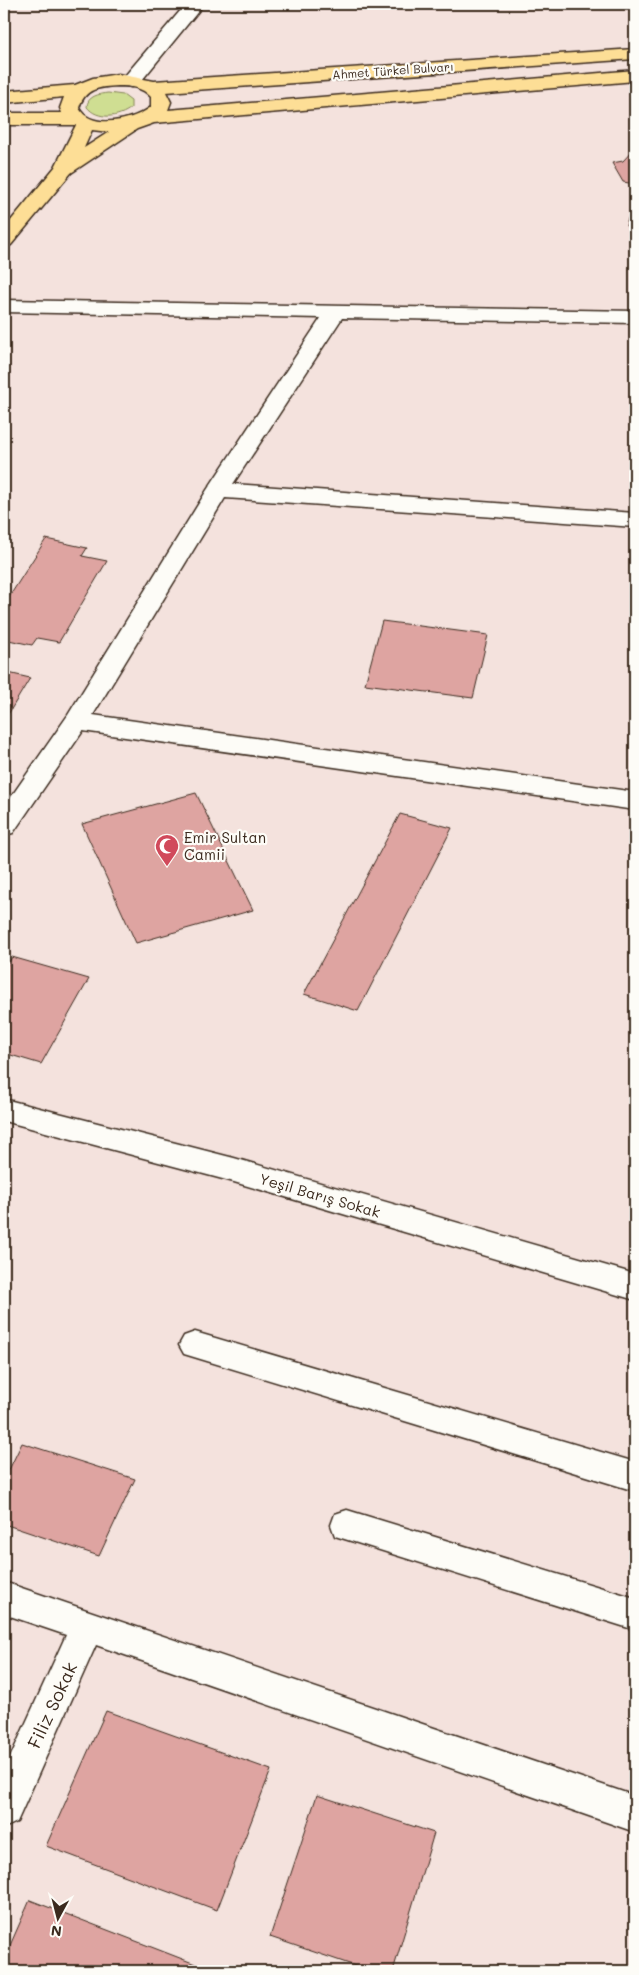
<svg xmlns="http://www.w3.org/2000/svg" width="639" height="1975" font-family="Mali,sans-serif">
	<rect width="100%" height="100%" fill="#f4e2dd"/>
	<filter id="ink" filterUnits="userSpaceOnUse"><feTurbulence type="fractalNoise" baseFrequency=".02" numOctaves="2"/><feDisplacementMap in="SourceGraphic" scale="10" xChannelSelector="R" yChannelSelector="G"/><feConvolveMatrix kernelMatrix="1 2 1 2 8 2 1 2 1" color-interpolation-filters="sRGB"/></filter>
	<g filter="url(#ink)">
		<!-- green -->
		<path fill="#cfde92" stroke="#858458" d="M108,93L123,95L131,101V108C119,118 97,120 87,107C87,96 99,94 108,93Z"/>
		<!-- building -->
		<path fill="#dea4a1" stroke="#3b2a1e" d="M635,148V184L623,182L612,163L623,161Z
			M635,203V227L626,226L632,204Z
			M46,539L87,548L82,556L107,561L59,642L37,638L32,645L4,639V605Z
			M382,621L488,635L473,698L365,684Z
			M4,672L30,678L4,721Z
			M196,793L253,910L136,943L82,824Z
			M400,814L452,828L358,1011L304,994Z
			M12,957L89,979L41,1064L4,1053V970Z
			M22,1443L135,1479L99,1556L4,1524V1480Z
			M106,1711L271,1770L217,1910L46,1846Z
			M317,1795L434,1833L393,1971H370L270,1937Z
			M30,1900L203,1967L201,1971H4V1959Z"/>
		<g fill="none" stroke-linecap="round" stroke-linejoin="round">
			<!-- minor casing -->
			<g stroke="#3b2a1e" stroke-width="3">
				<path id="minor" d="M186,4H204L138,85L131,87L124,85L122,81L124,77Z
					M4,300L635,311V323L342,318L233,484L635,513V527L225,498L93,715L635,792V810L83,731L13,833L4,835V807L68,715L207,490L321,318L4,312Z
					M4,1099L234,1158L635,1274V1300L234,1182L4,1121Z
					M195,1332L635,1462V1491L184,1354L179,1345L184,1336Z
					M347,1510L635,1598V1630L335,1536L331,1525L335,1514Z
					M4,1582L635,1796V1832L96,1645L17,1822L4,1828V1771L66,1635L4,1614Z"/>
			</g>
			<!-- major casing -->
			<g stroke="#3b2a1e" stroke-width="3">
				<path id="major" d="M635,49V59L166,92L171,102L168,110L635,70V81L154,123L137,129L71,173L11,245L4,247V229L55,167L76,125H4V113H62L60,108L64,97L4,103V91L75,85L93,78L118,74L154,81ZM118,86C131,86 142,87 151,97V107C135,120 91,131 79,108C85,88 99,87 118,86ZM92,130L109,132L84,148Z"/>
			</g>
			<!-- minor -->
			<use href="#minor" fill="#fdfcf7" fill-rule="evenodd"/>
			<!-- major -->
			<use href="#major" fill="#fdde96" fill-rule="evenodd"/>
		</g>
	</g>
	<!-- icons -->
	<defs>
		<g id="mosque-pin" transform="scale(1.25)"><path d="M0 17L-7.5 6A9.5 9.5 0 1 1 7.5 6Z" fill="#d1495b" stroke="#fdfcf7"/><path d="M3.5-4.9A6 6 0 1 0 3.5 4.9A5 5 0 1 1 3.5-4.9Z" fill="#fff"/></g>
	</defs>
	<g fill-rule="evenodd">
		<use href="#mosque-pin" x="167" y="846"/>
	</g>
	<g text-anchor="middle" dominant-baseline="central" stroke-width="4.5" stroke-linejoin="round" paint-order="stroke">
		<!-- far-street labels -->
		<g font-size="12" fill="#3b2a1e" stroke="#fdfcf7">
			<text transform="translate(393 70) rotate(-4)">Ahmet Türkel Bulvarı</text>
		</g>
		<!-- poi labels -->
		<g font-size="15" fill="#3b2a1e" stroke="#fdfcf7" text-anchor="start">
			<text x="184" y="837">Emir Sultan<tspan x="184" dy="17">Camii</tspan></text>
		</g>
		<!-- street labels -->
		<g font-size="15" fill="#3b2a1e" stroke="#fdfcf7">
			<text transform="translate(320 1195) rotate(16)">Yeşil Barış Sokak</text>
		</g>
		<!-- near-street labels -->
		<g font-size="18" fill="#3b2a1e" stroke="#fdfcf7">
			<text transform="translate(52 1705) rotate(-65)">Filiz Sokak</text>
		</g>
	</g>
	<!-- margin -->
	<rect width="639" height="1975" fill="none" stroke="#fdfcf7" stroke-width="20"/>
	<rect x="10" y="10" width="619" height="1955" fill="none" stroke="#3b2a1e" stroke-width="2" filter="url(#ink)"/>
	<!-- north arrow -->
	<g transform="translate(58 1918) rotate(187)" stroke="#fdfcf7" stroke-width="4" paint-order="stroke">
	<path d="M0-4L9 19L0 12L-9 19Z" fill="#3b2a1e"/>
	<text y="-8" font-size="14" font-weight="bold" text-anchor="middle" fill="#3b2a1e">N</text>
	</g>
</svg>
